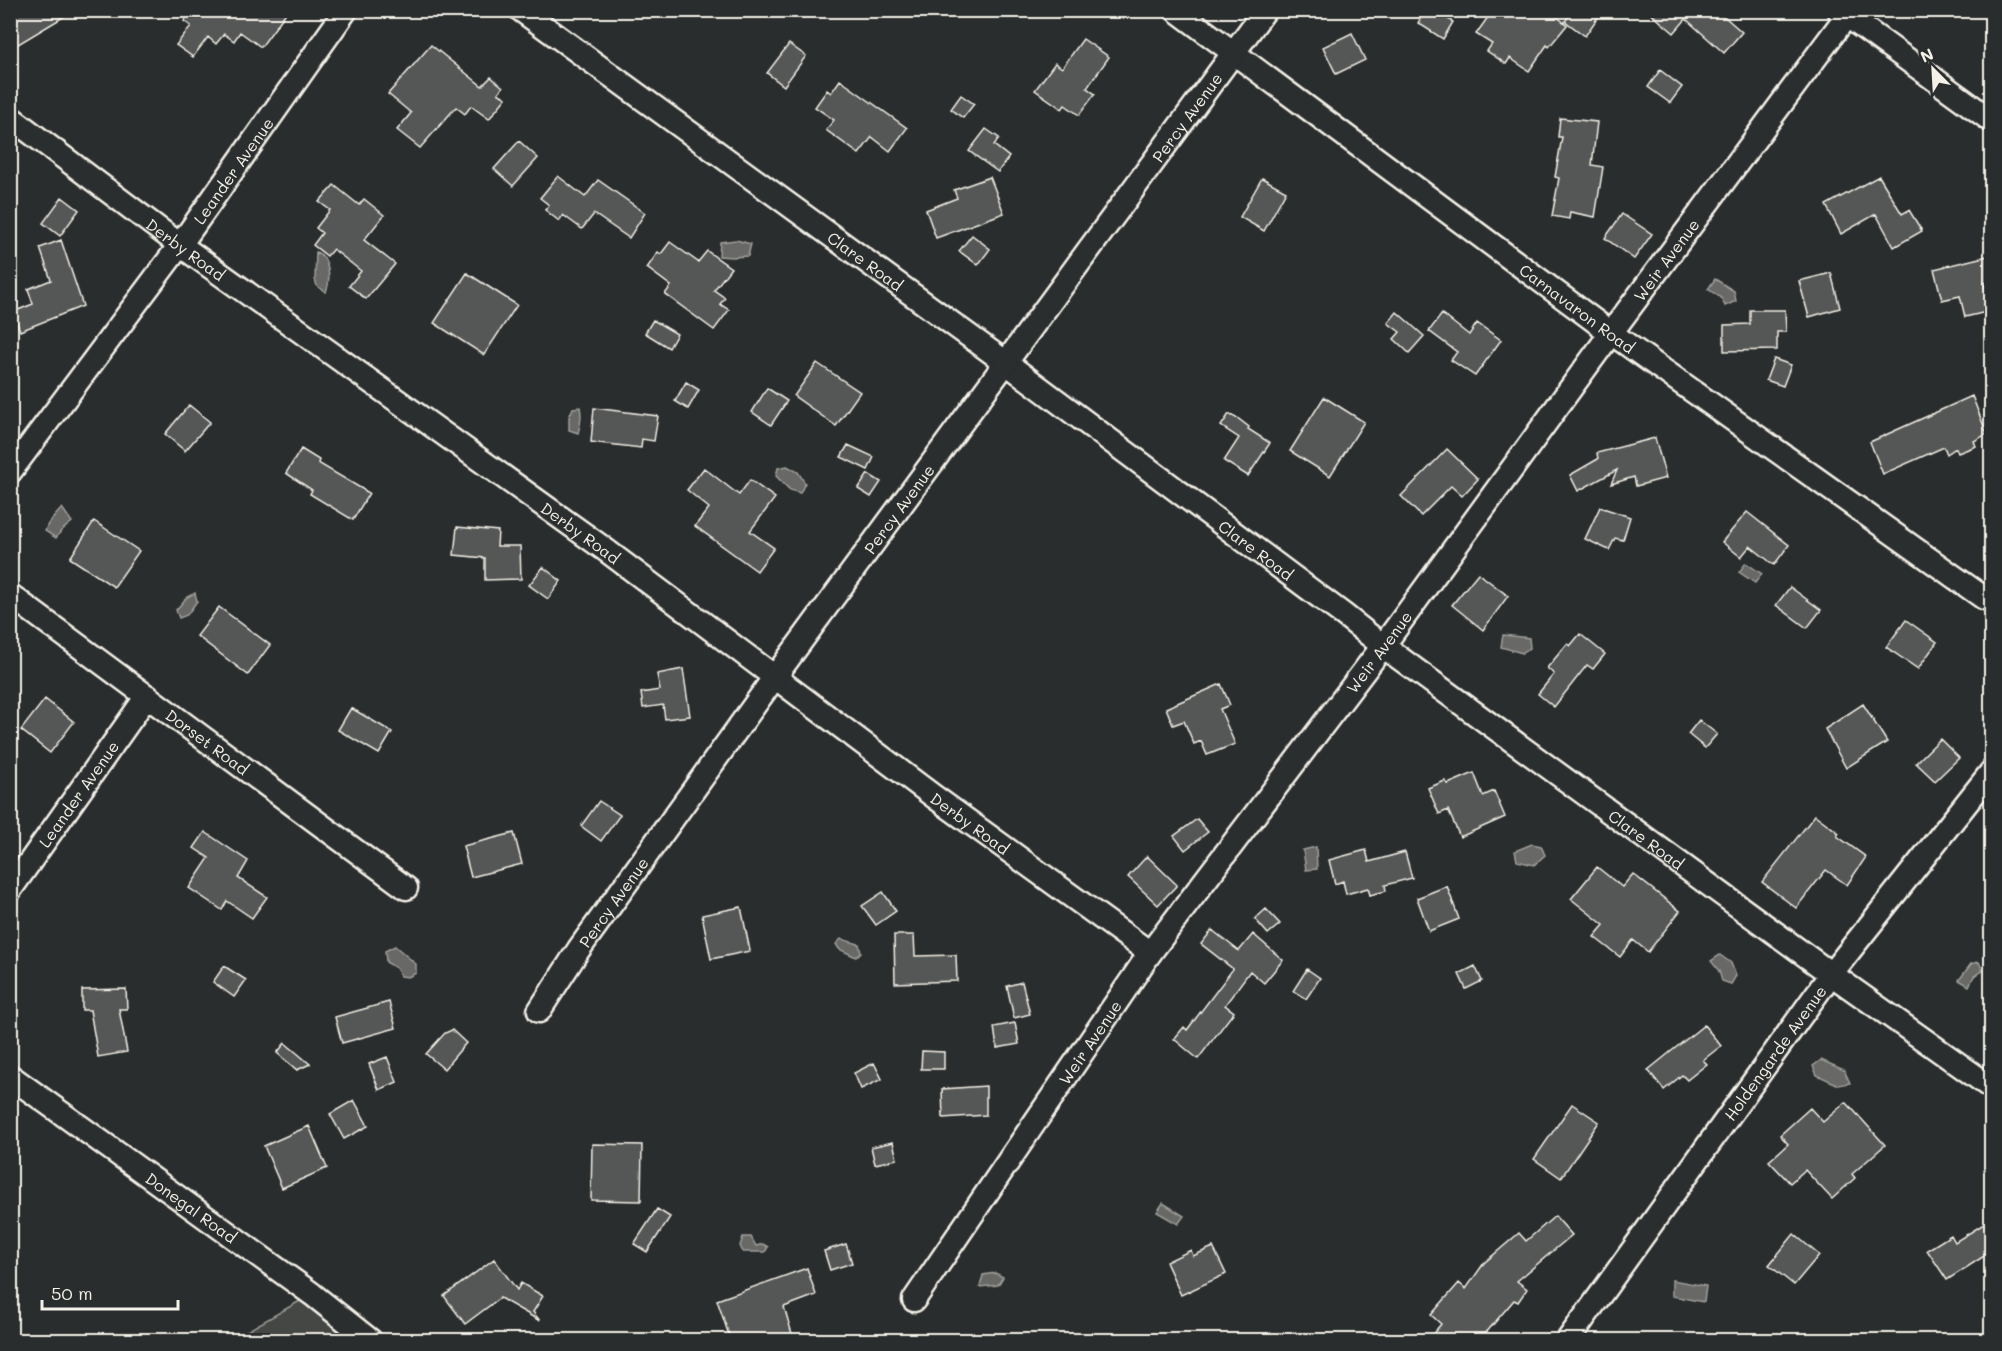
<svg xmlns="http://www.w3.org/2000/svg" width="2002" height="1351" font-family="Mali,sans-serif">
	<rect width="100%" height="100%" fill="#2a2d2e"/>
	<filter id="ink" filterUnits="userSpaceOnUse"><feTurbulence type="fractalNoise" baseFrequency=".0167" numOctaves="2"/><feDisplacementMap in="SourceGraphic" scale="12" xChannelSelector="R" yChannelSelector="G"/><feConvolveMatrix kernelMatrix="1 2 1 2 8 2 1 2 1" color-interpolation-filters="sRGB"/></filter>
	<g filter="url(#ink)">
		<!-- green -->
		<path fill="#444645" stroke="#9c9c96" stroke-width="1.5" d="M300,1301L351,1340H231Z"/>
		<!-- water -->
		<path fill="#676866" stroke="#9f9f9a" stroke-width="1.5" d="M736,240L751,244L748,256L732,257L719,256L720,242Z
			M316,252C330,257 331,280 326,292L317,286L315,279Z
			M1715,279L1734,291L1736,301L1725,306L1721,298L1708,289Z
			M580,407C582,416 581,424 578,433L569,430V417L573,408Z
			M787,466L798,472L805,483L800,493L790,490L776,476L778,468Z
			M62,508L72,522L61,531L56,538L45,531L48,524Z
			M1746,563L1762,574L1755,583L1739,572Z
			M195,593L197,601L187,615L179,618L176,610L187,597Z
			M1503,635L1529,638L1530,648L1522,653L1501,647Z
			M1532,844L1541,846L1545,855L1534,865L1517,861L1515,851Z
			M1316,847L1317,869L1306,870L1303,850Z
			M841,939L859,944L861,952L856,957L839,949L836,944Z
			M395,946L416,964V973L408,977L401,976L396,968L386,962L385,951Z
			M1720,955L1731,963L1736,976L1731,984L1722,981L1719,971L1711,961Z
			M1979,962L1983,971L1974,976L1969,986L1959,980L1971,964Z
			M1821,1060L1844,1070L1850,1083L1839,1085L1817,1075L1813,1066Z
			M1163,1203L1184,1216L1178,1224L1157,1212Z
			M743,1237H751L756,1246L763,1244L768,1247L765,1252H743L740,1246Z
			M995,1273L1003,1277L998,1285L980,1287L983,1275Z
			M1672,1280L1706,1286L1704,1302L1672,1296Z"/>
		<!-- building -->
		<path fill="#555756" stroke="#f4f1e8" stroke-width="1.5" d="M10,10H75L10,49Z
			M192,10H288L261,47L240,32L234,41L224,34L216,44L208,37L193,57L176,45L191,26L184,21Z
			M1425,10H1434L1453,22L1443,39L1418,23Z
			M1493,10H1549L1567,25L1549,47L1547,45L1529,71L1510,58L1506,64L1487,51L1492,44L1476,34Z
			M1573,10H1603L1585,36L1565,21Z
			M1647,10H1717L1742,32L1724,53L1686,19L1674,33Z
			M1352,33L1365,60L1336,74L1323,47Z
			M1083,39L1109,57L1087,88L1095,94L1079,115L1065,105L1062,109L1035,90L1055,63L1062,68Z
			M789,44L806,56L784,86L767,73Z
			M431,45L482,86L491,77L503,87L498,93L506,98L489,119L471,106L465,114L456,107L420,148L397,130L411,113L388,94Z
			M1660,70L1682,87L1670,103L1648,87Z
			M840,80L907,128L890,151L872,137L859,154L826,130L834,120L815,107L827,90L831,93Z
			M961,95L974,104L963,118L951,109Z
			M1560,118L1597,122L1592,165L1603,167L1595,217L1570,212L1569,219L1552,216L1559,178L1555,177L1562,137H1558Z
			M986,129L999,138L994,145L1009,157L998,172L969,151Z
			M519,141L538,158L513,186L494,169Z
			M558,176L585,197L598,180L645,213L629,238L594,214L582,229L563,215L559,221L545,210L549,205L540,198Z
			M1879,176L1902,214L1909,210L1922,231L1894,247L1876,214L1841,234L1826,205Z
			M990,177L1004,213L936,238L926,210L957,198L954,190Z
			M1262,178L1286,191L1264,231L1240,217Z
			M334,185L359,205L364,199L384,215L364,240L395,264L366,299L349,286L361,271L333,249L327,256L313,245L322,233L316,228L330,210L319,202Z
			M62,197L79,210L60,236L43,223Z
			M1622,214L1652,234L1634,259L1605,238Z
			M972,235L990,249L978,265L959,251Z
			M61,240L83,306L20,331L13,312L33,304L28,289L51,280L40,248Z
			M670,242L698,262L707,251L731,268L714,290L725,298L720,304L729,310L714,330L665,294L671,286L647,268L658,252L661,254Z
			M1992,255V281L1984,283L1991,311L1965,317L1960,296L1942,300L1934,269Z
			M467,273L517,305L484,355L434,323Z
			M1831,273L1840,308L1809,317L1799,281Z
			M1750,310H1785L1786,332H1777V350L1724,351V325L1750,324Z
			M1397,312L1424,336L1409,353L1394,339L1400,332L1388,323Z
			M1442,314L1469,335L1477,323L1501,340L1475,376L1451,360L1457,352L1429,331Z
			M653,320L677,334L669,348L645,333Z
			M1774,359L1791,365L1783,386L1766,380Z
			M817,363L860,392L836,426L794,396Z
			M686,382L699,390L688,409L675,401Z
			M767,388L787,401L771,425L752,412Z
			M1972,396L1987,434L1974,441L1976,446L1958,453L1956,448L1947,454L1944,447L1883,474L1870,442Z
			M1324,397L1364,422L1330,476L1290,451Z
			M189,405L210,422L185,451L165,434Z
			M594,408L658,416L654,441L642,439L641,448L591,442Z
			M1229,414L1236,418V417L1249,427L1248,429L1270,443L1248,476L1224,461L1239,438L1221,426Z
			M1655,438L1666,478L1636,486L1634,477L1611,484L1617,470L1578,491L1570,475L1598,459L1597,453Z
			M848,445L874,457L868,470L841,457Z
			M301,449L319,460L318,463L369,493L353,520L310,494L312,490L286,473Z
			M1447,449L1478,479L1462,496L1451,486L1421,516L1401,496Z
			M704,468L739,495L750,480L775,498L750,531L774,548L757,571L695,526L709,508L687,490Z
			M868,474L881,482L871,497L858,489Z
			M1600,507L1630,517L1623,540L1615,538L1609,550L1585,539Z
			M1747,512L1789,545L1774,565L1750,546L1741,557L1722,542Z
			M94,521L139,551L114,587L70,558Z
			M457,527L498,531L497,546H520L521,579L485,580V558L454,555Z
			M543,567L561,581L548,599L529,585Z
			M1478,573L1508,596L1483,630L1452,605Z
			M1790,587L1821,610L1807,628L1776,605Z
			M219,607L270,645L248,675L197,636Z
			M1906,620L1937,642L1918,669L1886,647Z
			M1580,634L1605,654L1593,669L1587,665L1554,707L1538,694L1554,674L1547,668L1567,644L1570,646Z
			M683,669L690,716L665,719L663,705L643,708L641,693L660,690L657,674Z
			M1221,684L1230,705L1220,709L1235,744L1207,755L1201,741L1194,744L1184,721L1173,725L1166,708Z
			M45,699L74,722L50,753L21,730Z
			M1863,704L1887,742L1846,768L1825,729Z
			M351,708L392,732L379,754L338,730Z
			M1699,720L1717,734L1705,748L1688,734Z
			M1940,739L1959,758L1935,781L1916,763Z
			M1474,773L1483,796L1494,791L1505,817L1460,837L1448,810L1439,814L1428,788L1445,781L1448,784Z
			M599,801L620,815L601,841L581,826Z
			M1815,815L1839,833L1837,836L1866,857L1847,885L1826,870L1796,908L1762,882Z
			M1197,819L1208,832L1185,850L1174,836Z
			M205,832L248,861L238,878L267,897L252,918L227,901L222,910L189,888L209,858L194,848Z
			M514,833L522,864L471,877L463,846Z
			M1366,850L1369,862L1405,852L1412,878L1385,885L1386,891L1370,895L1368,888L1346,894L1343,881L1335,884L1329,860Z
			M1147,856L1177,885L1158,905L1128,877Z
			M1597,867L1622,887L1633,874L1680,911L1648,952L1633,940L1620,957L1594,937L1604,925L1571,899Z
			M1447,886L1459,919L1429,931L1417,898Z
			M883,892L896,911L876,925L862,906Z
			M741,907L750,951L711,959L702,915Z
			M1266,909L1280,924L1268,934L1255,919Z
			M1212,930L1239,951L1253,934L1283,960L1264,983L1250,971L1225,1005L1234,1012L1198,1059L1174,1039L1184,1027L1187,1030L1233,969L1201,944Z
			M894,935H914L915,956L956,955L957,981L895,983Z
			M224,966L246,980L234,997L213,982Z
			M1475,966L1482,981L1466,989L1459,974Z
			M1307,969L1320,978L1306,999L1293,991Z
			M1022,982L1030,1014L1014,1018L1007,986Z
			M126,989L127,1009H119L127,1052L98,1057L90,1010H82V990Z
			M389,1002L396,1028L342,1043L335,1017Z
			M1015,1023L1019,1044L997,1048L994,1027Z
			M1704,1025L1721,1046L1703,1060L1707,1064L1687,1080L1682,1075L1664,1090L1648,1070Z
			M452,1030L466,1043L444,1069L426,1054L445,1033Z
			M285,1043L310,1064L297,1070L277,1053Z
			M922,1051L944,1052V1069H921Z
			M387,1057L397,1082L379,1090L369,1064Z
			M874,1063L882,1079L861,1089L854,1073Z
			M986,1086V1115L943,1118L942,1089Z
			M354,1100L368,1126L344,1139L330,1114Z
			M1846,1102L1885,1145L1852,1174L1855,1178L1832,1199L1805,1170L1790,1183L1769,1161L1788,1144L1780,1135L1810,1108L1823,1122Z
			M1572,1104L1599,1122L1561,1178L1534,1159Z
			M309,1126L327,1168L282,1188L264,1146Z
			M893,1142L897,1159L875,1164L871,1147Z
			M592,1144L642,1145L641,1201L591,1200Z
			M657,1209L670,1217L647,1252L634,1244Z
			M1555,1216L1572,1235L1517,1281L1527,1289L1518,1302L1514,1300L1479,1341H1427L1441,1324L1431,1315L1459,1283L1466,1289L1484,1263L1519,1233L1526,1241Z
			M1987,1222L1992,1230V1251L1947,1280L1927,1250L1951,1235L1955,1242Z
			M1794,1234L1819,1255L1794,1285L1769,1265Z
			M846,1244L852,1263L830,1270L824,1251Z
			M1213,1247L1226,1274L1181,1295L1166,1262L1191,1250L1193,1256Z
			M494,1259L517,1290L521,1283L543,1296L533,1312L540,1321L500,1298L465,1324L444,1296Z
			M807,1268L816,1295L784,1307L793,1337L782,1341H731L717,1300Z"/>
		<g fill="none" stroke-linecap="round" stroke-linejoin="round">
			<!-- minor casing -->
			<g stroke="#f4f1e8" stroke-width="27">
				<g id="minor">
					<path id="s1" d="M521,10L1005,362L1344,615L1383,646L1831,974L1992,1088"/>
					<path id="s2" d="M1176,10L1611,333L1984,598"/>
					<path d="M1839,10L1992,121"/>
					<path id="s3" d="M10,117L180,245L603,548L932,795L1150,953"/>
					<path id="s4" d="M10,472L180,245L346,10"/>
					<path id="s5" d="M10,595L406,888"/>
					<path id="s6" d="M10,890L147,696"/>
					<path id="s7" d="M539,1011L579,949L774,678L1265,10"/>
					<path id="s8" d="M10,1076L312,1294L370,1340"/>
					<path id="s9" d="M914,1300L1150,953L1383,646L1611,333L1851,10"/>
					<path id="s10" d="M1568,1340L1831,974L1992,771"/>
				</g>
			</g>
			<!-- minor -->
			<use href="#minor" stroke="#2a2d2e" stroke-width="22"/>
		</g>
	</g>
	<g text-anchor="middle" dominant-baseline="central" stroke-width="5" stroke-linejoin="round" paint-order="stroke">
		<!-- street labels -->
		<g font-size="16" fill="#f4f1e8" stroke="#2a2d2e">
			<text stroke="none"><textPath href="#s7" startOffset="1104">Percy Avenue</textPath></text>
			<text stroke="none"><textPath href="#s4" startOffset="375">Leander Avenue</textPath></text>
			<text stroke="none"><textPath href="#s3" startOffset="220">Derby Road</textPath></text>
			<text stroke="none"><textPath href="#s9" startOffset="1284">Weir Avenue</textPath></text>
			<text stroke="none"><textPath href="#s1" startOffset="426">Clare Road</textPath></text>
			<text stroke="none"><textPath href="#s2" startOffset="500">Carnavaron Road</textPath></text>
			<text stroke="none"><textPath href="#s7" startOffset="618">Percy Avenue</textPath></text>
			<text stroke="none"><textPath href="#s3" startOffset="706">Derby Road</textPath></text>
			<text stroke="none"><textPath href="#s1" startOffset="912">Clare Road</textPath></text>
			<text stroke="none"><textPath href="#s9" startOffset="798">Weir Avenue</textPath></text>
			<text stroke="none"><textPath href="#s5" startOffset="246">Dorset Road</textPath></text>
			<text stroke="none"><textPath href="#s6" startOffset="118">Leander Avenue</textPath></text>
			<text stroke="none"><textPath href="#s3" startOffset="1192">Derby Road</textPath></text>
			<text stroke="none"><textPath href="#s1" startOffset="1398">Clare Road</textPath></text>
			<text stroke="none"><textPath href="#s7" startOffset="132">Percy Avenue</textPath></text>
			<text stroke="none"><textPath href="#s9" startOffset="312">Weir Avenue</textPath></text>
			<text stroke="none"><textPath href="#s10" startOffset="354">Holdengarde Avenue</textPath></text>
			<text stroke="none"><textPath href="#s8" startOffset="224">Donegal Road</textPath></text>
		</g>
	</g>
	<!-- margin -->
	<rect width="2002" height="1351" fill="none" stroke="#2a2d2e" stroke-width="36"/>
	<rect x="18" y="18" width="1966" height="1315" fill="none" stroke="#f4f1e8" stroke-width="2" filter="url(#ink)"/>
	<!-- north arrow -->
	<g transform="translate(1933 69) rotate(336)" stroke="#2a2d2e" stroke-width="4.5" paint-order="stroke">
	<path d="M0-4.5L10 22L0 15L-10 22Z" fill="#f4f1e8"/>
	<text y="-9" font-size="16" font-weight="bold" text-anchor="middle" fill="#f4f1e8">N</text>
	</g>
	<!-- scale -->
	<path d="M42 1300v9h136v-9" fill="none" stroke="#f4f1e8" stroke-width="3"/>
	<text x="51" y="1300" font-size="18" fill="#f4f1e8" stroke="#2a2d2e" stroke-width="4.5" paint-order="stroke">50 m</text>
</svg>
